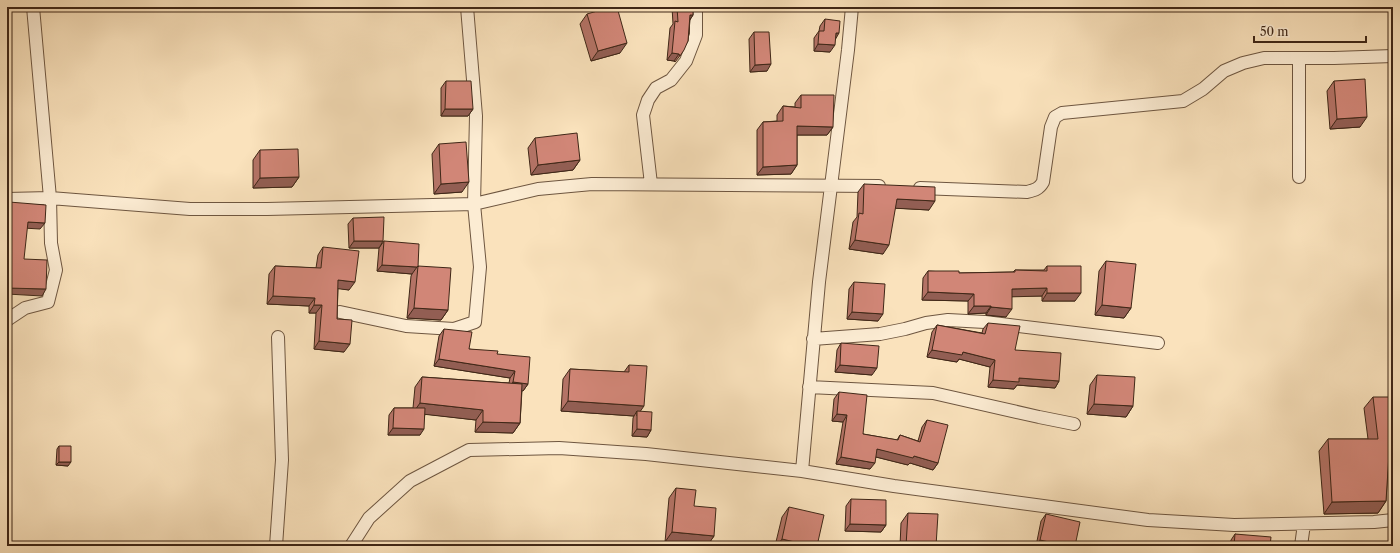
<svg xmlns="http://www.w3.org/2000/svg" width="1400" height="553" font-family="'Libre Caslon Text',serif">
	<rect width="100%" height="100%" fill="#fae2bc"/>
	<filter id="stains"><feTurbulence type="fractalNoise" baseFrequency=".005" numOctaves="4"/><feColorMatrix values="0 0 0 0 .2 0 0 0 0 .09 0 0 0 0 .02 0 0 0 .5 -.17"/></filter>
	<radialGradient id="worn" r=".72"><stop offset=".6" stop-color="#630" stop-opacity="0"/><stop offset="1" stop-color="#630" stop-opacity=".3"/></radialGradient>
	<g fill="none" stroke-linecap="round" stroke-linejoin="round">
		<!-- minor casing -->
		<g stroke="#6e5640" stroke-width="14">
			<path id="minor" d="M1299,58V177
				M651,184L643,115L648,100L656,88L671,80L686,61L696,35V7
				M920,188L1027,192C1035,190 1039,189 1043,182L1051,127L1055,117L1062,113L1183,101L1203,89L1224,71L1243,63L1264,58H1334L1393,56
				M7,199L50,198L190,209H267L474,204L538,189L592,184L879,186
				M340,312L406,326L454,329L475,322L480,267L474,204L476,116L467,7
				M7,320L25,308L48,302L56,270L51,243L50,198L33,7
				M813,339L880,334L905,329L926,323L948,320L985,322L1158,343
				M809,387L933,393L1039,417L1074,424
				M802,471L819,282L848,50L852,7
				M276,546L282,460L278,337
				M351,546L369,518L410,481L469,450L559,448L646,454L802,471L894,486L1148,520L1234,525L1374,522L1393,520
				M1301,546L1304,524"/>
		</g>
		<!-- minor -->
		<use href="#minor" stroke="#fcecd3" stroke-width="12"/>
	</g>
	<!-- wall -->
	<path fill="#b47366" stroke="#3f2717" d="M672,7H693V15L690,20L688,41L679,57L675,62L674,61L667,60L670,28L673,24Z
		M587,14L620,53L591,61L580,24Z
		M825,19L830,52L814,51V38L819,31L820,26Z
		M754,32L767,71L750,72L749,39Z
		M446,81L473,109L468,116H441V88Z
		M1334,81L1360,127L1330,129L1327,91Z
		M801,95L833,127L827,135H797V165L791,174L757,175V130L763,122L777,121V115L783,106L795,107V103Z
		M535,138L580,160L573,170L531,175L528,148Z
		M439,144L462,192L434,194L432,154Z
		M260,150L299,177L292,187L253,188V160Z
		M864,184L929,210L895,208L883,254L849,249L853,222L857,217L858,192Z
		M353,218L379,248H349L348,224Z
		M384,241L418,266L448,310L441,320L407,318L411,276L412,274L377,271L379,248Z
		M323,247L349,290L338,288L337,319L344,352L314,349L316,313H309V306L267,304L269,274L275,266L316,268L318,255Z
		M1106,261L1131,308L1124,318L1095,315L1099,271Z
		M1047,266L1075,301H1042V296H1012L1006,317L986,315V313L968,314V301L922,300L923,278L928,271L959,273L1013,272L1015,270H1044Z
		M854,282L878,321L847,319L849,289Z
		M988,323L1015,350L1059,381L1055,388L1017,385L1014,389L988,387L990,367L959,359L957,362L927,357L932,332L937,325L982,333L983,329Z
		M444,329L469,349L497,354L528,384L523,391L522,390L520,423L513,433L475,432L476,420L425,414L420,435H388L389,415L394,408H413L415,387L422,377L509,383L510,378L434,366L439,336Z
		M841,343L872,375L835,372L837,350Z
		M629,365L640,411L651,430L647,437L632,436L633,418L634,416L561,411L563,379L570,369L624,372Z
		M1097,375L1133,406L1126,417L1087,414L1090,385Z
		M839,392L863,434L897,440L900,435L918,441L922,427L927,420L938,463L933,470L910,463L908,465L876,457L870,469L836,464L843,422L832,421L834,399Z
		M1373,397L1388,465L1386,501L1378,513L1324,514L1319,451L1328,439H1368L1364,408Z
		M59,446L68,466L56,465L57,449Z
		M676,488L694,506L714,536L707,546L665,542L669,498Z
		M851,499L886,525L881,532L845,531L846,506Z
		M789,507L817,546H775L782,517Z
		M908,513L936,546H900L901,523Z
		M1046,514L1075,546H1036L1041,521Z
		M1235,534L1270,546H1230L1231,540Z"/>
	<!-- shaded-wall -->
	<path fill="#925e53" stroke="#3f2717" d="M690,15H693L688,22Z
		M836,33H839L835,40Z
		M627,43L620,53L591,61L598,51Z
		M818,44L835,45L830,52L814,51Z
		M672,53L679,54L674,61L667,60Z
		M771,64L767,71L750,72L755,65Z
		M445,109H473L468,116H441Z
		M1367,117L1360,127L1330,129L1337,119Z
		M797,126L833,127L827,135H791Z
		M580,160L573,170L531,175L538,165Z
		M797,165L791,174L757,175L763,167Z
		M299,177L292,187L253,188L260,178Z
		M469,182L462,192L434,194L441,184Z
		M897,199L935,201L929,210L891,208Z
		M28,222L45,223L40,229L23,228Z
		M855,240L889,245L883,254L849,249Z
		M354,241H383L379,248H349Z
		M382,265L417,267L412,274L377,271Z
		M338,280L355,282L349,290L332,288Z
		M7,288L46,289L42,296L7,294Z
		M1047,288L1042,296L1006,297L1012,289Z
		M928,292L974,294L968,301L922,300Z
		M1047,293H1081L1075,301H1042Z
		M273,296L315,298L309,306L267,304Z
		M314,305H322L316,313H309Z
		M1102,305L1131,308L1124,318L1095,315Z
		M974,306H991L986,313L968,314Z
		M991,307L1012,309L1006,317L986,315Z
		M414,308L448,310L441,320L407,318Z
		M852,312L883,314L878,321L847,319Z
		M319,341L350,344L344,352L314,349Z
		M932,350L963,352L995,360L990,367L959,359L957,362L927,357Z
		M439,359L515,371L510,378L434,366Z
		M840,365L877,368L872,375L835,372Z
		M1019,378L1059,381L1055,388L1017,385L1014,389L988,387L993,380Z
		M513,382L528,384L523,391L508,389Z
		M568,401L644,406L637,416V411L634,416L561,411Z
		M420,403L483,410L476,420L413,413Z
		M1094,404L1133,406L1126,417L1087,414Z
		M837,414L847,415L843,422L832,421Z
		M483,422L520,423L513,433L475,432Z
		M393,428L424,429L420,435H388Z
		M637,429L651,430L647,437L632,436Z
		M877,449L914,456L938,463L933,470L910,463L908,465L872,456Z
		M1389,454H1393V465L1381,466Z
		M841,457L875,463L870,469L836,464Z
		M59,462H71L68,466L56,465Z
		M1386,501L1378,513L1324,514L1332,502Z
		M850,524L886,525L881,532L845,531Z
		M672,532L714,536L707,546L665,542Z
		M782,539L812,546H777Z
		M1040,540L1067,546H1036Z"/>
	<!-- building -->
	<path fill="#d18677" stroke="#3f2717" d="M611,7H617L627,43L598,51L587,14Z
		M677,7H693V15H690L688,41L684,50L680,56L679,54L672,53L675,21L678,22Z
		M825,19L840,21L839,33H836L835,45L818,44L819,31H824Z
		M754,32H769L771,64L755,65Z
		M1365,79L1367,117L1337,119L1334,81Z
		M446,81H471L473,109H445Z
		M801,95H834L833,127L797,126V165L763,167V122L783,121V106L801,108Z
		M577,133L580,160L538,165L535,138Z
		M466,142L469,182L441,184L439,144Z
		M298,149L299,177L260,178V150Z
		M864,184L935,187V201L897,199L889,245L855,240L859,213L863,214Z
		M9,202L46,205L45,223L28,222L24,259L47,260L46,289L7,288V290V204H9Z
		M384,217L383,241H354L353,218Z
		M384,241L419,244L418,267V266L417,267L382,265Z
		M323,247L359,251L355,282L338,280L337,319L352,320L350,344L319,341L322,305H314L315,298L273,296L275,266L321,268Z
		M1106,261L1136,264L1131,308L1102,305Z
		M418,266L451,268L448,310L414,308Z
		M1047,266H1081V293H1047V288L1012,289V309L991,307V306H974V294L928,292V271H959V273L1015,272V270L1047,271Z
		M854,282L885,284L883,314L852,312Z
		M988,323L1020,326L1015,350L1061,353L1059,381L1019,378V382L993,380L995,360L963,352L962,355L932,350L937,325L985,334Z
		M444,329L472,332L469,349L498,351L497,354L530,357L528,384L513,382L515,371L439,359Z
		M841,343L879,346L877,368L840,365Z
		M629,365L647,366L644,406L568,401L570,369L629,372Z
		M1097,375L1135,377L1133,406L1094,404Z
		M422,377L522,384L520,423L483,422V410L420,403Z
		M839,392L867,395L863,434L898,440L900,435L920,442L927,420L948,425L938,463L914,456L913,458L877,449L875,463L841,457L847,415L837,414Z
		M1373,397H1393V454H1389L1386,501L1332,502L1328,439H1378Z
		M394,408H425L424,429L393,428Z
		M637,411L652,412L651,430L637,429Z
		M59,446H71V462H59Z
		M676,488L696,490L694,506L716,508L714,536L672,532Z
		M851,499L886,500V525L850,524Z
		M789,507L824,515L817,546H812L782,539Z
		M908,513L938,514L936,546H906Z
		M1046,514L1080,522L1075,546H1067L1040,540Z
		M1235,534L1271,537L1270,546H1234Z"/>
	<!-- margin -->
	<rect width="1400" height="553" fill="none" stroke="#fae2bc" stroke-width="24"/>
	<rect x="8" y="8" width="1384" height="537" fill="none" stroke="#3f2717" stroke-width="2"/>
	<rect x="12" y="12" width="1376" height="529" fill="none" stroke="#3f2717"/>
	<!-- scale -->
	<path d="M1254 36v6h112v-6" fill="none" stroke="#3f2717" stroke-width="2"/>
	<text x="1260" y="36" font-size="12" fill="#3f2717" stroke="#fcecd3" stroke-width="3" paint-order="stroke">50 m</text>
	<rect width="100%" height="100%" filter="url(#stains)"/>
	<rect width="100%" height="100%" fill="url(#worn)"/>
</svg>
